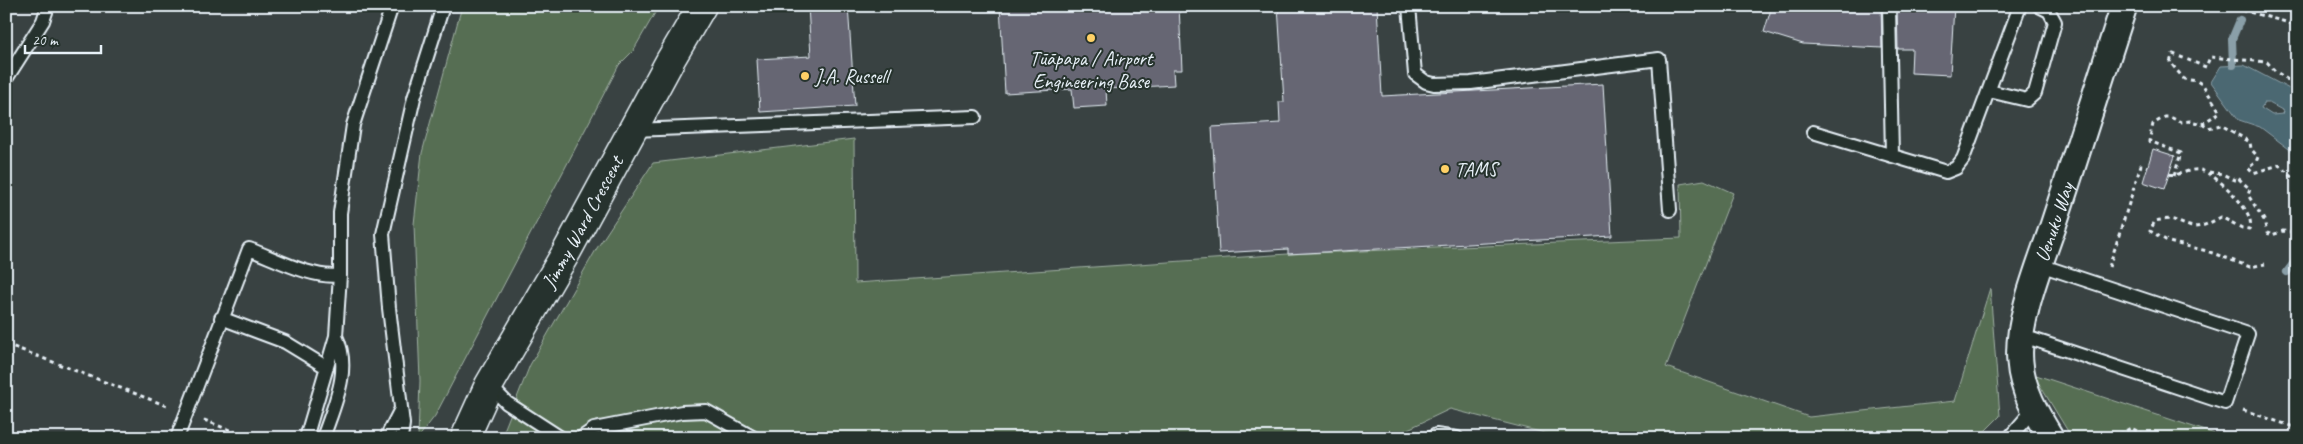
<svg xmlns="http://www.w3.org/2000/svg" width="2303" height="444" font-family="Caveat,sans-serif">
	<rect width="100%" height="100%" fill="#394242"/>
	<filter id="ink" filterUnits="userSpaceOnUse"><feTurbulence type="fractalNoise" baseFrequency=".02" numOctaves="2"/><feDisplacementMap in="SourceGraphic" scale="10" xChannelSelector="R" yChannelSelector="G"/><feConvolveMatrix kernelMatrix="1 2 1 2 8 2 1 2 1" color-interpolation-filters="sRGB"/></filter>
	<g filter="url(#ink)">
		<!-- green -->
		<path fill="#576e52" stroke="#a0b0a5" d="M462,6H659L633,51L619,65L435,416L418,438L420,381L414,224L422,153Z
			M854,139L855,283L1288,254L1681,238L1680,184L1704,180L1733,193L1666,367L1809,417L1955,401L1990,288L2000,416L1978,438H1564L1450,409L1389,438H501L530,365L597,248L653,163Z
			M2033,374L2227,438H2072Z"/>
		<!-- water -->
		<path fill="#4c6872" stroke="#8a9fa8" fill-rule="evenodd" d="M2244,65L2297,93V155L2260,127L2239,120L2211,82L2221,66ZM2264,103H2269L2284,111L2283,114L2272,115L2261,108Z"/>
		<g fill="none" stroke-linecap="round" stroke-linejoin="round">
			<!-- stream -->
			<path stroke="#8a9fa8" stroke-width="8" d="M2233,65L2232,39L2240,20
				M2287,272L2297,259"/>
		</g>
		<!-- building -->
		<path fill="#666673" stroke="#e8f1f8" d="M808,6H848L855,106L760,112L757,59L811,56Z
			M1000,6H1179L1182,70H1173L1174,85L1106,89L1107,106L1074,108L1072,89L1005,93Z
			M1278,6H1377L1382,96L1603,84L1612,236L1288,254V249L1219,253L1212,127L1280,123L1279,102H1284Z
			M1772,6H1881L1882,48L1803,44L1764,32Z
			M1897,6H1954L1950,75L1911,73L1912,49H1898Z
			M2153,149L2175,156L2164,189L2143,182Z"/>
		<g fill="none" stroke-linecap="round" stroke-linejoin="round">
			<!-- service casing -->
			<g stroke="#e8f1f8" stroke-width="16">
				<path id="service" d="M1409,6L1415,74L1426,82L1434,84L1471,83L1659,59L1670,210
					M1889,6L1892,156
					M6,79L43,21L48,6
					M1989,91L2027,100L2035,93L2055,22L2049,11L2039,6
					M633,130L975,117
					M1813,132L1946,172L1956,168L1963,159L2020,6
					M221,318L285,342L326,367
					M2020,335L2225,403L2248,334L2040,265
					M489,385L507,403L561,438
					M177,438L249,249C274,258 314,280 340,275
					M306,438L336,336L340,275V213L353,125L392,6
					M323,438C334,405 352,370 336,336
					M386,438L401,409
					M401,438L403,424L389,308L383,234L414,98L443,6
					M581,438L594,429L682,412L706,411L754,438
					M1431,438L1436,435L1457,438
					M2009,438L2033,410"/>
			</g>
			<!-- minor casing -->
			<g stroke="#e8f1f8" stroke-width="29">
				<g id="minor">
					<path id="s1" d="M2051,438C2036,414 2022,390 2020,362C2016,322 2040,264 2053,226C2077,153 2100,80 2124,6"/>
				</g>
			</g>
			<!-- tertiary casing -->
			<g stroke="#e8f1f8" stroke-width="31">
				<g id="tertiary">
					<path id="s2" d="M465,438L489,385L567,251L671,59L702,6"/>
				</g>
			</g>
			<!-- path -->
			<path stroke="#e8f1f8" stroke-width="3" stroke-dasharray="4 4" stroke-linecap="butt" d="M2227,6L2297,25
				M2202,124L2208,128L2221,125L2250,142L2251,149L2258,157L2256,162L2248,168L2253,173L2279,165L2297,181
				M2209,172L2222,174L2235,180L2238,178L2250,189L2248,195L2264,220L2267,233L2272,235L2283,231L2297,233
				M2169,174C2179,177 2189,168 2200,170C2215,173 2259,214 2249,229L2242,228L2221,217C2213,221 2199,230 2189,226C2171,220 2176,217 2155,221L2150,231L2169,242L2207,251L2250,267L2265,264
				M2174,176L2181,153L2149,141L2153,124L2165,117H2170L2181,122L2190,121L2202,124L2220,112L2203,85L2197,81L2184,79L2170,62L2173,54L2206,67L2210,57L2267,62L2275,71L2288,80L2297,78
				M2109,267L2141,165L2148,167
				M6,344L170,407
				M2243,410L2297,428
				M204,420L250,438
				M2112,438L2131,428L2151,438"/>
			<!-- service -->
			<use href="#service" stroke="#26332d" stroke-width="12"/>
			<!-- minor -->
			<use href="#minor" stroke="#26332d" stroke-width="25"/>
			<!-- tertiary -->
			<use href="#tertiary" stroke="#26332d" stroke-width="28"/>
		</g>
	</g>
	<!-- markers -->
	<g fill="#ffd166" stroke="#26332d" stroke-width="2">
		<circle cx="1091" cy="38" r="5"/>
		<circle cx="805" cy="76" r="5"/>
		<circle cx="1445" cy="169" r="5"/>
	</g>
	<g text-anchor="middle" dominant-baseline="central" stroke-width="4" stroke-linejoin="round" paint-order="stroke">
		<!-- poi labels -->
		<g font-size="20" fill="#e8f1f8" stroke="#26332d" text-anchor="start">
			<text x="1091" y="58" text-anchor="middle">Tūāpapa / Airport<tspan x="1091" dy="23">Engineering Base</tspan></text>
			<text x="815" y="76">J.A. Russell</text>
			<text x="1455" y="169">TAMS</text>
		</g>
		<!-- street labels -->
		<g font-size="20" fill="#e8f1f8" stroke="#26332d">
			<text stroke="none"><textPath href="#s2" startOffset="246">Jimmy Ward Crescent</textPath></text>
			<text stroke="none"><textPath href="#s1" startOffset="228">Uenuku Way</textPath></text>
		</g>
	</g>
	<!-- margin -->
	<rect width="2303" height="444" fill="none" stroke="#26332d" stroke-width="25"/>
	<rect x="12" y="12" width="2278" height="419" fill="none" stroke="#e8f1f8" stroke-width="2" filter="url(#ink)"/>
	<!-- scale -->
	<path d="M25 45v8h76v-8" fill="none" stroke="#e8f1f8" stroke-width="2.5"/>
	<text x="32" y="45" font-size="15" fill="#e8f1f8" stroke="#26332d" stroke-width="4" paint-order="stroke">20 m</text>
</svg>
